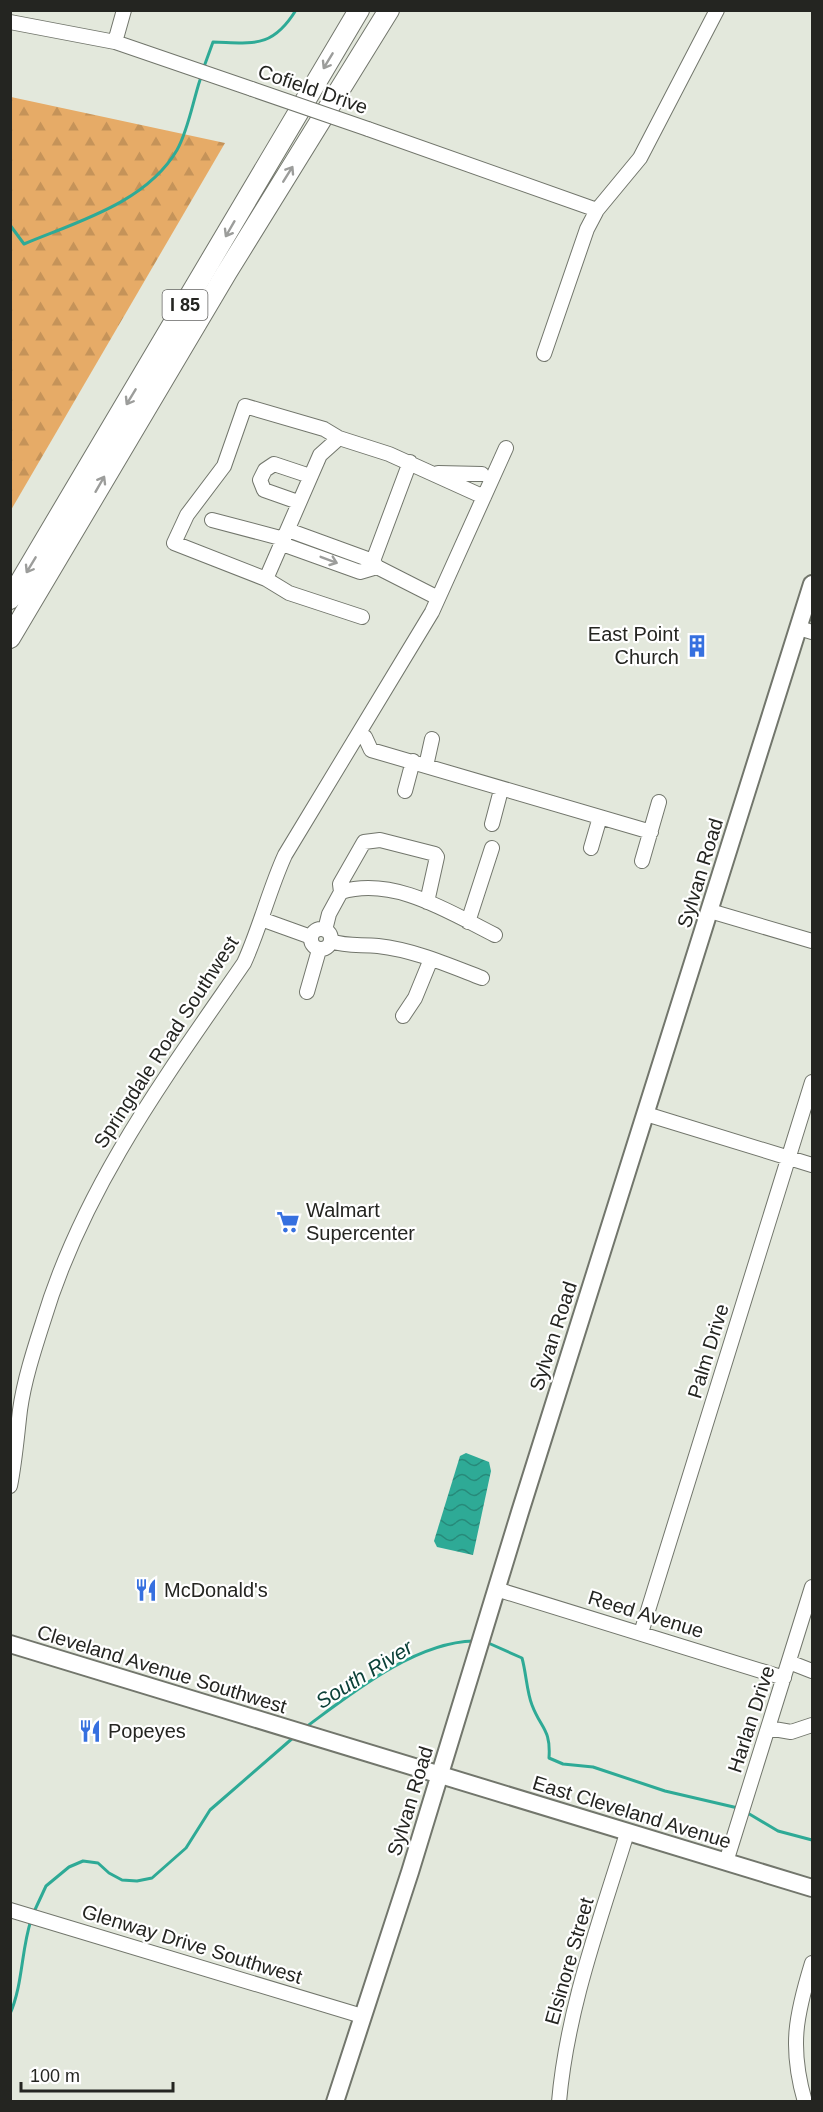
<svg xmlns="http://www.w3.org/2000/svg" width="823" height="2112" font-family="Arial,sans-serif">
	<defs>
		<pattern id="forest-firs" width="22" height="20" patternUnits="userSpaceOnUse" patternTransform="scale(1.5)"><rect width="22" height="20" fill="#e6ab67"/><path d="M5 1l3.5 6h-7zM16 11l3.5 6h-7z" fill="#c59359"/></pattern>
		<pattern id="water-waves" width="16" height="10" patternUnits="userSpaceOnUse" patternTransform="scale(1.5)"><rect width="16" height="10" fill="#2eaa96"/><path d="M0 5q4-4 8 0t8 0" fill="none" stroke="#278a7a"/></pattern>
	</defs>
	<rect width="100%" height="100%" fill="#e3e8dc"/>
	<!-- forest -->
	<path fill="url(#forest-firs)" d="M11,97L225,143L11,510L10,97Z"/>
	<!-- water -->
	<path fill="url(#water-waves)" d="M466,1453L489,1462L491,1471L473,1555L437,1547L434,1541L460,1456Z"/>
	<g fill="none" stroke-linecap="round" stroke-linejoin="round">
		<!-- stream -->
		<path stroke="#2eaa96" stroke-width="3" d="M205,64L213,42C253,43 272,49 296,10
			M10,225L24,244C76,222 146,203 177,150C188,131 193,101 200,80
			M486,1642L522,1658C526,1672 527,1693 532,1705C541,1729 551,1729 549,1758L563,1764L593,1767L665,1791L738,1808
			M306,1727C352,1693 415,1642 474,1641
			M746,1812L778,1831L812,1840
			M33,1914L46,1886L69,1867L83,1861L98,1863L109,1873L122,1880L137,1881L152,1878L186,1848L210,1810L294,1737
			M10,2014C23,1984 21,1951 31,1920"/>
		<!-- minor casing -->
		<g stroke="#72766c" stroke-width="16">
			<path id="minor" d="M10,22L115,42L252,89
				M115,42L124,10
				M368,129L597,210
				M544,354L587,229L597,210L640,158L717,10
				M339,438L324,429L245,406L224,466L187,515L174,543L266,579L289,593L362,617
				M438,473L482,474
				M298,502L264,490L260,480L265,470L274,464L310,476
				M212,520L284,539
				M288,530L373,561L377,567L438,598
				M282,544L360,572L377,567
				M373,561L410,462
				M266,579L320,455L339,438L389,454L484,497
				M799,628L812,632
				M365,737L371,750L651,832
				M426,766L432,739
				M405,791L413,761
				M492,824L501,790
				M591,848L600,817
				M642,861L659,802
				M341,892L340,884L364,842L380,840L435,854L437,857L427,902
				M710,911L812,941
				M261,919L311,937
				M468,922L492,848
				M311 939a10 10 0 1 1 20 0a10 10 0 1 1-20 0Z
				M325,930L329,914L341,892C394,876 449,912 495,935
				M331,941C347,947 362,944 378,946C414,950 448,965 482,978
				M307,992L319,950
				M403,1016L415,998L431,959
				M646,1114L812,1165
				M10,1486C15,1461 17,1435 20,1410C24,1381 34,1350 43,1322C83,1188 166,1076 244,963C260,928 269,890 285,855L432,612L506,448
				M496,1589L784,1678
				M641,1633L812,1082
				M789,1662L812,1671
				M768,1728L791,1732L812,1725
				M726,1862L812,1587
				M10,1910L362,2016
				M559,2102C567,2009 600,1921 627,1833
				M805,2102C789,2047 796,2015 812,1963"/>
		</g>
		<!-- major casing -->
		<g stroke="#72766c" stroke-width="20">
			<path id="major" d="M10,1644L812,1888
				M335,2102L410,1872L520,1512L812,584"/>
		</g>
		<!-- highway casing -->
		<g stroke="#72766c" stroke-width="22">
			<path id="highway" d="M10,599L359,10
				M10,638L227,272L389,10"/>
		</g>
		<!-- minor -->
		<use href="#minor" stroke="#fff" stroke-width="14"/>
		<!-- major -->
		<use href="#major" stroke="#fff" stroke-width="16"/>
		<!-- highway -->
		<use href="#highway" stroke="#fff" stroke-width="20"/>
		<!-- minor-bridge casing -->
		<g stroke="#72766c" stroke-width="16" stroke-linecap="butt">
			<path id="minor-bridge" d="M252,89L368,129"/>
		</g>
		<!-- minor-bridge -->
		<use href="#minor-bridge" stroke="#fff" stroke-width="14"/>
	</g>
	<!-- one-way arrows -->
	<defs><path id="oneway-shaft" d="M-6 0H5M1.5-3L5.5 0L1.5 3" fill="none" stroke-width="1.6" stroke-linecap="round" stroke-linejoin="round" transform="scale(1.5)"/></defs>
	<g stroke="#9c9d9b">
		<use href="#oneway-shaft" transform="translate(328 61) rotate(121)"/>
		<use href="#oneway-shaft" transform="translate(288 174) rotate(-58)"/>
		<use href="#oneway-shaft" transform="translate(230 229) rotate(120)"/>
		<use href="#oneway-shaft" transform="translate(131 397) rotate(121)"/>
		<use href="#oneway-shaft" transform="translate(100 484) rotate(-60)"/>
		<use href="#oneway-shaft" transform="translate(329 560) rotate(21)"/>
		<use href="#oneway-shaft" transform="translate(31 565) rotate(121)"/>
	</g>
	<!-- icons -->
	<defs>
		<g id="building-bare" transform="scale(1.8)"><path d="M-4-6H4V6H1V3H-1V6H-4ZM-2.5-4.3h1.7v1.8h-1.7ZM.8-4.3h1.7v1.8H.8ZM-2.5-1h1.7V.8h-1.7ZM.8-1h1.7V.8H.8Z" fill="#3670df" stroke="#fff" stroke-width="2.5" paint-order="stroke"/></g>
		<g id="supermarket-bare" transform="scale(1.8)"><path d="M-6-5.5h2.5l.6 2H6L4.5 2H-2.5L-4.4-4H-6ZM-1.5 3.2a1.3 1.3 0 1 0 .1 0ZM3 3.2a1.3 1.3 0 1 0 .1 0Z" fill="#3670df" stroke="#fff" stroke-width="2.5" paint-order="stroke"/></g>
		<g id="restaurant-bare" transform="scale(1.8)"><path d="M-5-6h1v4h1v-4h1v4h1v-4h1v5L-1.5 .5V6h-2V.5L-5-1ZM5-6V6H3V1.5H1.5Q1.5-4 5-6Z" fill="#3670df" stroke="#fff" stroke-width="2.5" paint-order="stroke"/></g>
	</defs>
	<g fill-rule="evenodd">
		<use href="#building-bare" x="697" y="646"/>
		<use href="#supermarket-bare" x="288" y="1222"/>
		<use href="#restaurant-bare" x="146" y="1590"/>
		<use href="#restaurant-bare" x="90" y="1731"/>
	</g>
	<g text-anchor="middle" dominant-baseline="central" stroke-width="4.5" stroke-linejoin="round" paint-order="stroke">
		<!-- shield labels -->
		<rect fill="#fff" stroke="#666664" stroke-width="1.5" x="162.5" y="290" width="45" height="30" rx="4.5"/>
		<g font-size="18" font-weight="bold" fill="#242521">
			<text x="185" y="305">I 85</text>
		</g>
		<!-- street labels -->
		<g font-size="20" fill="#242521" stroke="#fff">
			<text transform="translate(313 89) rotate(19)">Cofield Drive</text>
			<text transform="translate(700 873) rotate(-73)">Sylvan Road</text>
			<text transform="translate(166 1042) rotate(-57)">Springdale Road Southwest</text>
			<text transform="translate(553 1336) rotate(-72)">Sylvan Road</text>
			<text transform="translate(708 1351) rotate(-73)">Palm Drive</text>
			<text transform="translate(646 1614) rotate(17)">Reed Avenue</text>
			<text transform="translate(162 1669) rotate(17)">Cleveland Avenue Southwest</text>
			<text transform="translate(751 1719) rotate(-72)">Harlan Drive</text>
			<text transform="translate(410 1801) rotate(-73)">Sylvan Road</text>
			<text transform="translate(632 1812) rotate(17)">East Cleveland Avenue</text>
			<text transform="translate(192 1944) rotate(17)">Glenway Drive Southwest</text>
			<text transform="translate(569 1961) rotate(-74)">Elsinore Street</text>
		</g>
		<!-- poi labels -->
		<g font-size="20" fill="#242521" stroke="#fff" text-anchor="start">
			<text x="679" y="634" text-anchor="end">East Point<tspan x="679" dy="23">Church</tspan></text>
			<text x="306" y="1210">Walmart<tspan x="306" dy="23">Supercenter</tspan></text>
			<text x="164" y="1590">McDonald's</text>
			<text x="108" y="1731">Popeyes</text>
		</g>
		<!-- water labels -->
		<g font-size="21" font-style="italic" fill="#0c4139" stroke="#fff">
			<text transform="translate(364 1674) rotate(-32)">South River</text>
		</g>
	</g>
	<!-- border -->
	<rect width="823" height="2112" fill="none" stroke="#242521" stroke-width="24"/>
	<!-- scale -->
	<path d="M21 2082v9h152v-9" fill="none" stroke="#242521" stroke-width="3"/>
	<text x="30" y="2082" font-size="18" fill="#242521" stroke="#ffffff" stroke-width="4.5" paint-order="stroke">100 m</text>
</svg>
